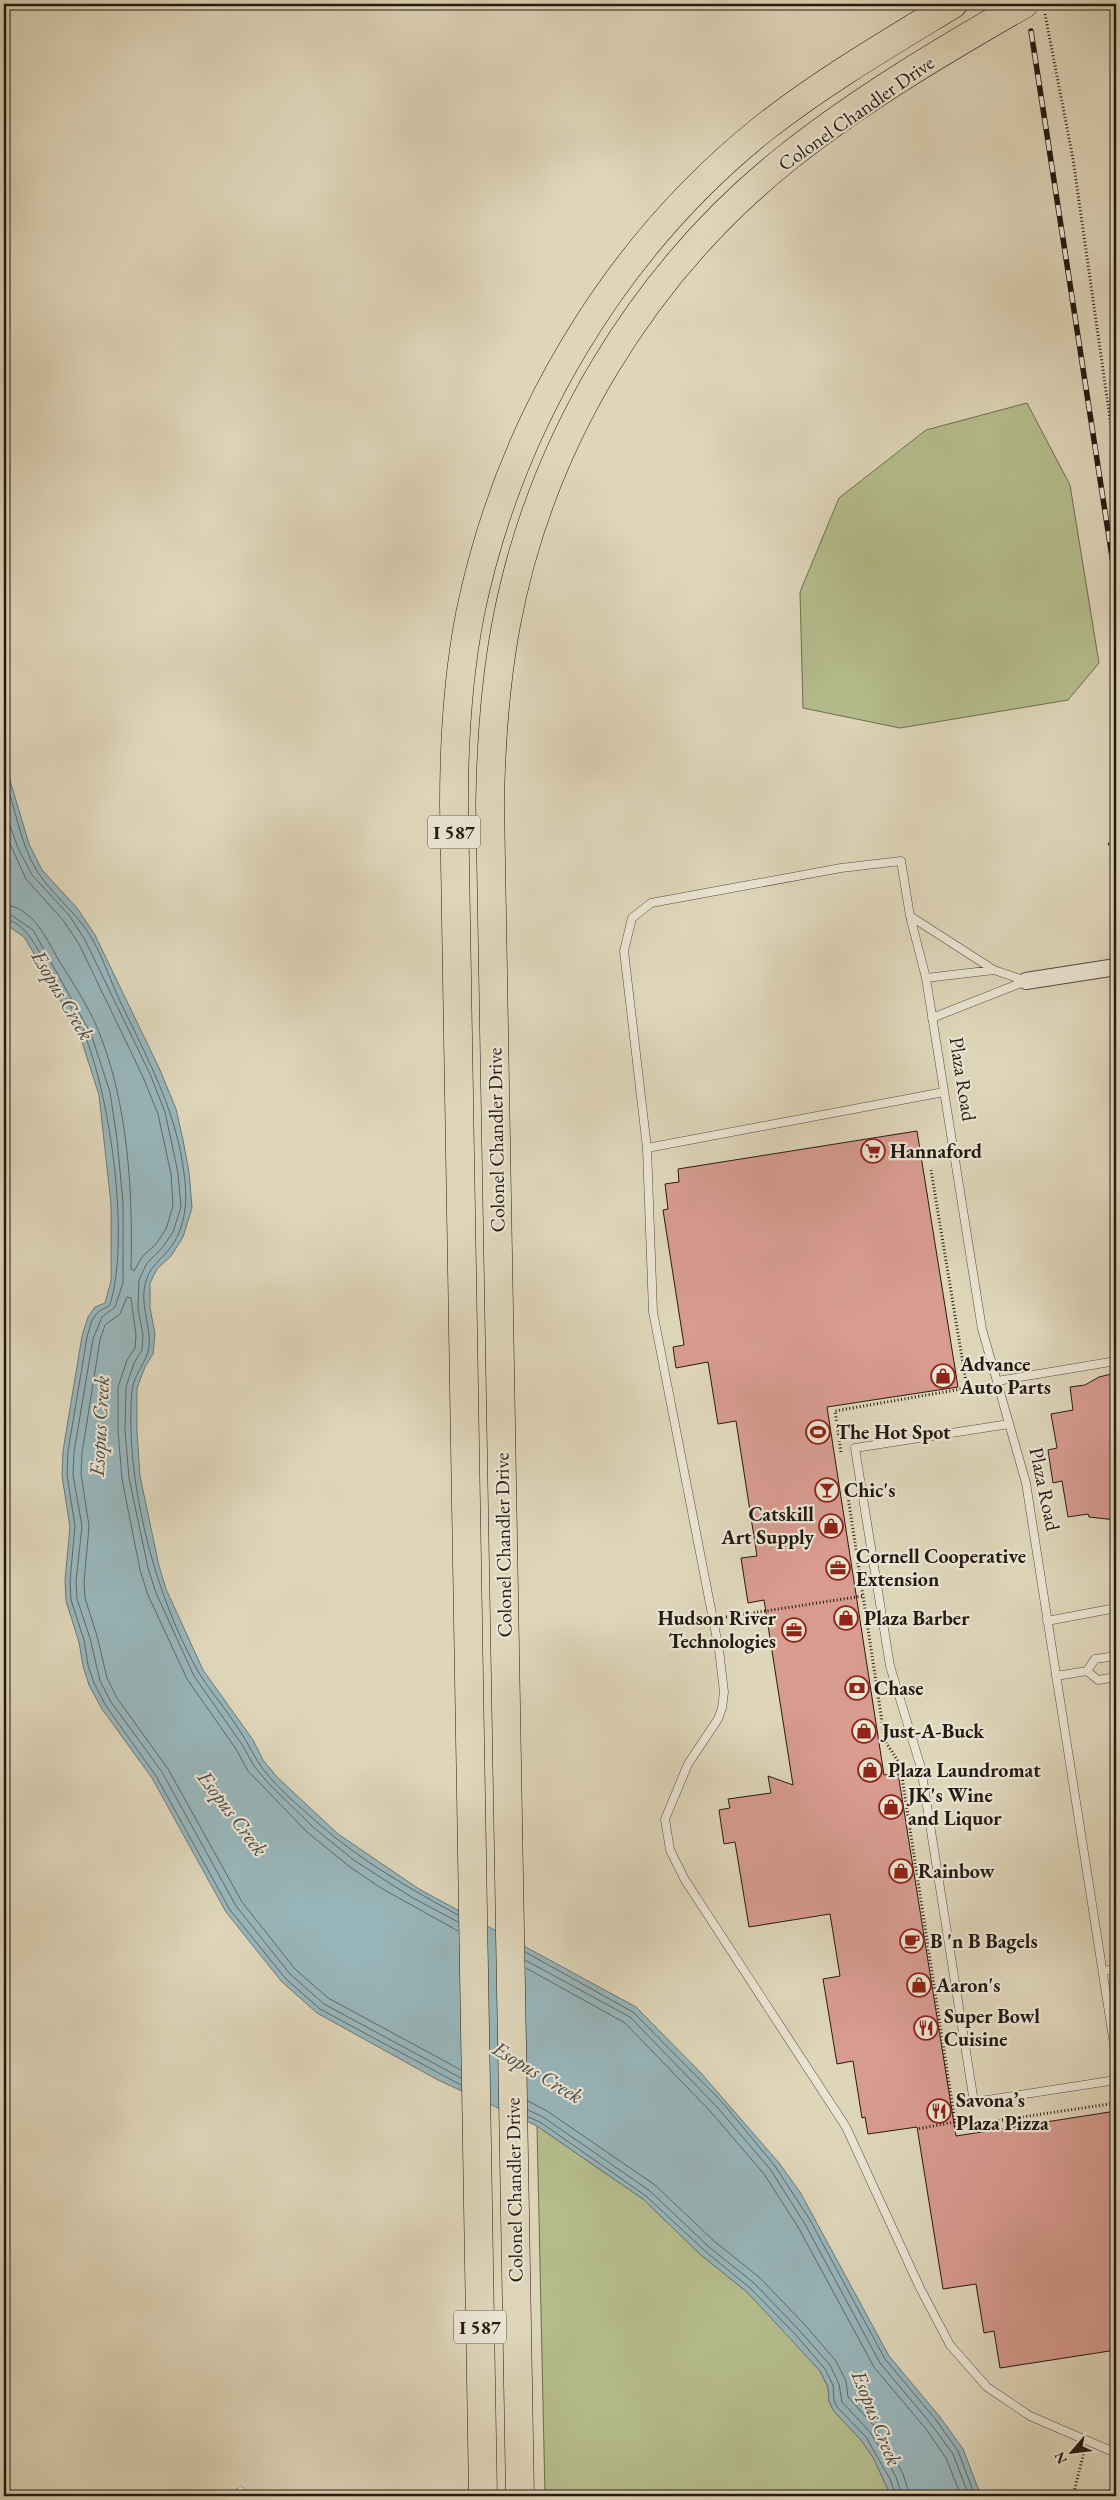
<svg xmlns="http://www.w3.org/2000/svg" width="1120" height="2500" font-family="'EB Garamond',serif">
	<rect width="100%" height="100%" fill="#dfd6ba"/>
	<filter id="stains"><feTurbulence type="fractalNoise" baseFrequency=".004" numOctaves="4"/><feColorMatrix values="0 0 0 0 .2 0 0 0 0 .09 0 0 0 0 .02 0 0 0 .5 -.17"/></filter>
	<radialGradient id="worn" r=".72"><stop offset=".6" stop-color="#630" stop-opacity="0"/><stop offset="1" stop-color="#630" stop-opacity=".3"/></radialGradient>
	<!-- green -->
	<path fill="#b5bd8d" stroke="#6d6c50" d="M1027,403L1070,485L1099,663L1068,700L900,728L803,708L800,592L839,498L926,430Z
		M537,2126L643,2199L701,2255L747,2292L791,2338L820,2371L828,2387L829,2401L833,2410L861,2440L873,2457L891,2496H545Z"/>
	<!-- water -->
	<path fill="#98b6bb" stroke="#6a7878" d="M4,766L9,777L29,844L42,870L77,908L95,935L160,1070L176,1109L183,1140L189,1172L192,1208L183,1237L171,1256L157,1269L150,1283V1308L155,1334L153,1354L145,1367L137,1388V1431L140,1476L159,1566L166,1589L203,1670L253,1740L263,1760L277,1777L338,1834L419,1889L636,2007L700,2072L779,2163L800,2192L889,2356L940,2417L963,2449L981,2496H891L873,2457L861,2440L833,2410L829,2401L828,2387L820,2371L747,2292L701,2255L643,2199L537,2126L438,2080L317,2013L282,1982L226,1912L152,1778L102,1709L89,1685L83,1666L79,1642L66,1601L65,1580L70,1527L62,1476L63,1451L82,1336L88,1317L95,1307L105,1303L111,1281V1204L99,1095L81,1039L46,974L24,937L4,923Z"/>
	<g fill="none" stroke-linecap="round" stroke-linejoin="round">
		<!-- shore -->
		<path stroke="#5e6867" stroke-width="1" d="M4,777C16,808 19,841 37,871C51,893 73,910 88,932C101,952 109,977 119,999C146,1056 176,1109 184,1173C188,1202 186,1232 165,1254C157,1263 149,1269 146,1281C139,1303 151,1325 149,1347C147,1362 134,1374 132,1390C124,1478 155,1597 199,1673C209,1690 223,1705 234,1722C243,1735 250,1748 258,1762C273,1785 298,1805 319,1824C361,1861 409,1888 458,1915
			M4,797L9,823L18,848L32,875L69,915L85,940L150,1074L165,1112L178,1173L181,1207L173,1232L162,1248L147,1263L139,1280L138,1308L143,1335L142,1350L134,1363L126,1387L125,1431L129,1478L148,1568L156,1593L194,1676L243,1746L254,1766L269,1784L313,1827L355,1861L413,1898L458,1922
			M4,830L26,879L63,920L79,944L143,1077L158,1114L171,1174L173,1206L166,1229L156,1244L142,1257L134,1271L131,1269C133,1191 128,1105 99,1032C89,1007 72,982 58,959C46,938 32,906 4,905
			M4,913L11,915L33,930L91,1034L110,1092L117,1139L123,1203V1283L115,1307L102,1317L93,1339L74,1452L73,1475L82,1526L76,1581L77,1599L90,1638L100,1681L111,1702L162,1772L236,1906L290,1974L324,2004L461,2078
			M4,919C27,922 38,951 48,968C61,990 77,1015 86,1038C111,1103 130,1239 110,1305L98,1312L92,1320L87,1337L68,1451L67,1475L75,1526L70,1581L71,1600L84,1640L88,1665L94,1683L106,1706L156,1776L230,1910L286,1979L320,2009L461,2085
			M458,1931L381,1888L350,1867L307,1832L248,1771L236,1749L187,1679L148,1595L140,1570L122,1479L118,1431V1387L127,1360L135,1348L136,1335L131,1298L127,1297L120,1314L105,1325L100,1340L82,1453L81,1474L89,1526L84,1582L85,1598L97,1636L107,1678L117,1698L168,1769L242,1902L295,1969L328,1998L461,2070
			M525,1952L633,2012L722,2102L775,2166L810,2220L885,2359L936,2420L958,2451L975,2496
			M525,1960L630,2017L717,2107L770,2169L805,2224L880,2363L931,2424L953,2454L969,2496
			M526,1968L625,2023L711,2112L764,2174L798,2227L874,2367L926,2429L946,2458L961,2496
			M528,2101L547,2111L655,2185L714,2241L760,2278L805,2325L836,2361L846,2381L848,2397L875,2427L888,2446L903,2474L910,2496
			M528,2110L543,2117L650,2191L709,2247L755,2284L799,2330L830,2365L839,2384L842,2402L870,2432L882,2451L896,2477L902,2496
			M528,2117L540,2122L646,2196L705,2251L750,2288L795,2334L825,2369L833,2385L834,2400L837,2407L866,2437L890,2479L896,2496"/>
	</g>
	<!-- building -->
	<path fill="#d79b90" stroke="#251a13" d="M917,1131L958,1387L827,1407L884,1775L898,1773L956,2136L1116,2111V2350L1000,2368L994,2331L984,2333L976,2284L943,2289L917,2127L868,2134L865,2117L862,2118L853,2061L837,2064L823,1979L840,1976L830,1914L749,1927L735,1842L724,1844L719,1810L730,1808L728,1799L771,1793L768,1776L793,1785L764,1600L748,1603L741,1558L757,1556L736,1421L718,1424L708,1362L676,1368L673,1347L684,1345L663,1210L668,1209L665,1184L679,1182L678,1169Z
		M1116,1373V1520L1089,1517L1088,1514L1068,1517L1062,1481L1053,1483L1048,1450L1057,1448L1051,1414L1073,1410L1070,1387L1085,1385L1099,1377Z"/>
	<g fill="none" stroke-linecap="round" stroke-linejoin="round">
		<!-- lane casing -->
		<g stroke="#54493d" stroke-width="9">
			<path id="lane" d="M910,916L994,970
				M926,978L994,970L1026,981
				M932,1018L1026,981
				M647,1148L944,1092
				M997,1381L1116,1361
				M1009,1424L855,1448L890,1666L921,1768L974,2102L1116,2080
				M1047,1621L1116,1608
				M1087,1671L1098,1680L1116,1677
				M1056,1676L1087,1671L1095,1659L1116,1656
				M1103,1971L1116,1969
				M1116,2057L1026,1483L982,1329L926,978L910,916L901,861L841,868L651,903L632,918L624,951L647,1148L653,1312L719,1650L724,1692L722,1708L718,1719L688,1764L665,1819L670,1850L685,1880L846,2127L920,2288L950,2345L987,2387L1030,2416L1116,2453
				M238,2496L241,2491"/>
		</g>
		<!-- street casing -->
		<g stroke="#54493d" stroke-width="18">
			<path id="street" d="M1026,981L1116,967"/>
		</g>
		<!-- highway casing -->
		<g stroke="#251a13" stroke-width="29">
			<path id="highway" d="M483,2496L454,803C454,740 458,676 470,614C509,425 613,248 765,127C824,81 889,43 953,4
				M520,2496L490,803C491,743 495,684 506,625C540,443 643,272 788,157C861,99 944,50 1024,4"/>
		</g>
		<!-- path -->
		<path stroke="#251a13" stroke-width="3" stroke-dasharray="1 2.5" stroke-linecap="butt" d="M1045,14L1073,159L1116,461
			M1108,844L1116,843
			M841,1452L835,1411L967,1388L931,1170
			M847,1490L885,1741L900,1764L955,2122L917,2129
			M726,1617L863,1596
			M955,2122V2127L1116,2103
			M1073,2496L1084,2452"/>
		<!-- lane -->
		<use href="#lane" stroke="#eae4d2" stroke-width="8"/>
		<!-- street -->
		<use href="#street" stroke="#eae4d2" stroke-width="16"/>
		<!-- highway -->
		<use href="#highway" stroke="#dfd6ba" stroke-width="28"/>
		<!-- rail casing -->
		<g stroke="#251a13" stroke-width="5.5">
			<path id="rail" d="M1031,31L1116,583"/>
		</g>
		<!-- rail -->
		<use href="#rail" stroke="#eae4d2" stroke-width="4" stroke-dasharray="11" stroke-linecap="butt"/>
	</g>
	<!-- icons -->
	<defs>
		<g id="supermarket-ring" transform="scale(1.25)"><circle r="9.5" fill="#eae4d2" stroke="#8f2418" stroke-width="1.5"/><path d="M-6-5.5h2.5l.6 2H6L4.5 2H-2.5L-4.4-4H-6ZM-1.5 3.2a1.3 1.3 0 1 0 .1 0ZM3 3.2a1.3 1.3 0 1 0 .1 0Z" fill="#8f2418"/></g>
		<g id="shop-ring" transform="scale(1.25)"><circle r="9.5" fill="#eae4d2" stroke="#8f2418" stroke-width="1.5"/><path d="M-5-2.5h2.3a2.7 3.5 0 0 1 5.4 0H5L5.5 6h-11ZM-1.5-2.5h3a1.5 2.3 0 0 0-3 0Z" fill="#8f2418"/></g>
		<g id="stadium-ring" transform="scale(1.25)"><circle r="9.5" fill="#eae4d2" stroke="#8f2418" stroke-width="1.5"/><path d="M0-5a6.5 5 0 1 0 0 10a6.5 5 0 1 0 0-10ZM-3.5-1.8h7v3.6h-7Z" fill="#8f2418"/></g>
		<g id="bar-ring" transform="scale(1.25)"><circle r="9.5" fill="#eae4d2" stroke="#8f2418" stroke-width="1.5"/><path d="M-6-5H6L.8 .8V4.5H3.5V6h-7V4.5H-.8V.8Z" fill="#8f2418"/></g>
		<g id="office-ring" transform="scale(1.25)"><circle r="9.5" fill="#eae4d2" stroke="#8f2418" stroke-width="1.5"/><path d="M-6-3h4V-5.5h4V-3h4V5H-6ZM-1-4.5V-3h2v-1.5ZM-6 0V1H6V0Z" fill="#8f2418"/></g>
		<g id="bank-ring" transform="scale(1.25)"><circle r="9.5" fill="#eae4d2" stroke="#8f2418" stroke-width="1.5"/><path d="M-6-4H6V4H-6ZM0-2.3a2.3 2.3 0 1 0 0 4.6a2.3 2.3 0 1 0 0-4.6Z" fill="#8f2418"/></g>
		<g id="cafe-ring" transform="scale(1.25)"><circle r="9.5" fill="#eae4d2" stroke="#8f2418" stroke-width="1.5"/><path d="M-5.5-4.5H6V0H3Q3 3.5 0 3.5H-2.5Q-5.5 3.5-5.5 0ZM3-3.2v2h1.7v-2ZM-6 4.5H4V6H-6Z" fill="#8f2418"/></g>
		<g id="restaurant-ring" transform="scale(1.25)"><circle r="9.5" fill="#eae4d2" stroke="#8f2418" stroke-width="1.5"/><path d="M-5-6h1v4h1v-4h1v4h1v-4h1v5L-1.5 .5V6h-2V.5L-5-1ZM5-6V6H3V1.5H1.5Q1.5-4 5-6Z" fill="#8f2418"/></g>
	</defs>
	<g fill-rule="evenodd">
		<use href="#supermarket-ring" x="873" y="1151"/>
		<use href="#shop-ring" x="943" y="1376"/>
		<use href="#stadium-ring" x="818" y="1432"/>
		<use href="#bar-ring" x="827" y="1490"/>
		<use href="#shop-ring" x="831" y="1526"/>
		<use href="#office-ring" x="838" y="1568"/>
		<use href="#shop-ring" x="846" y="1618"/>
		<use href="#office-ring" x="794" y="1630"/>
		<use href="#bank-ring" x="857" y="1688"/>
		<use href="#shop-ring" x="864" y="1731"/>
		<use href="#shop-ring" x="870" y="1770"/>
		<use href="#shop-ring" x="891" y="1807"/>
		<use href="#shop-ring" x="901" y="1871"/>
		<use href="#cafe-ring" x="912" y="1941"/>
		<use href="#shop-ring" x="919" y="1985"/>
		<use href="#restaurant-ring" x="926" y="2028"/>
		<use href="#restaurant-ring" x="939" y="2111"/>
	</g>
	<g text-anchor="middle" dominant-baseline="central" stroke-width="4.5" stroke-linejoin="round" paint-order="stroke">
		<!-- shield labels -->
		<g fill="#eae4d2" stroke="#60574c" stroke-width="1">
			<rect x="428" y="815.5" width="52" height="33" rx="4"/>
			<rect x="454" y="2310.5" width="52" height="33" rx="4"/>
		</g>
		<g font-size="19" font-weight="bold" fill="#251a13">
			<text x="454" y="832">I 587</text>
			<text x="480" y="2327">I 587</text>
		</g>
		<!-- street labels -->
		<g font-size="20" fill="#251a13" stroke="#eae4d2">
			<text transform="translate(856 113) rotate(-35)">Colonel Chandler Drive</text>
			<text transform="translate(963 1079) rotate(81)">Plaza Road</text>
			<text transform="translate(496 1140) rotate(-91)">Colonel Chandler Drive</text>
			<text transform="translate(1045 1489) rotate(78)">Plaza Road</text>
			<text transform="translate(503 1545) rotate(-91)">Colonel Chandler Drive</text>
			<text transform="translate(514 2190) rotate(-91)">Colonel Chandler Drive</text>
		</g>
		<!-- poi labels -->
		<g font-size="20" font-weight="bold" fill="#251a13" stroke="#eae4d2" text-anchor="start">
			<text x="890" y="1151">Hannaford</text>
			<text x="960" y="1364">Advance<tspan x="960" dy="23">Auto Parts</tspan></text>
			<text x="836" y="1432">The Hot Spot</text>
			<text x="844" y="1490">Chic's</text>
			<text x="814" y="1514" text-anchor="end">Catskill<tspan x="814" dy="23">Art Supply</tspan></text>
			<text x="856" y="1556">Cornell Cooperative<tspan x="856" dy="23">Extension</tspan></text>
			<text x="776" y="1618" text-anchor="end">Hudson River<tspan x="776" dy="23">Technologies</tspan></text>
			<text x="864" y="1618">Plaza Barber</text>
			<text x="874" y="1688">Chase</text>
			<text x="882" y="1731">Just-A-Buck</text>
			<text x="888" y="1770">Plaza Laundromat</text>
			<text x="908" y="1795">JK's Wine<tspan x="908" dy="23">and Liquor</tspan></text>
			<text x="918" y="1871">Rainbow</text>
			<text x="930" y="1941">B 'n B Bagels</text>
			<text x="936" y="1985">Aaron's</text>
			<text x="944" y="2016">Super Bowl<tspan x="944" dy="23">Cuisine</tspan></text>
			<text x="956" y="2100">Savona’s<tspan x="956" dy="23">Plaza Pizza</tspan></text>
		</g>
		<!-- water labels -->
		<g font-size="21" font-style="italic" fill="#484945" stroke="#eae4d2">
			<text transform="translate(63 995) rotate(59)">Esopus Creek</text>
			<text transform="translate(99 1426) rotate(-87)">Esopus Creek</text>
			<text transform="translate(233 1813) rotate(53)">Esopus Creek</text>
			<text transform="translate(538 2072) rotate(31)">Esopus Creek</text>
			<text transform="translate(877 2418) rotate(68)">Esopus Creek</text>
		</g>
	</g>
	<!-- margin -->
	<rect width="1120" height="2500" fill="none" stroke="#dfd6ba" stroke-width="20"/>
	<rect x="5" y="5" width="1110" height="2490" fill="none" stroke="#251a13" stroke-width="2.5"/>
	<rect x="10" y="10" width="1100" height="2480" fill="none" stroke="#251a13"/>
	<!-- north arrow -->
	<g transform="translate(1072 2452) rotate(242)" stroke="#eae4d2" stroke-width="4" paint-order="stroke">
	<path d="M0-4L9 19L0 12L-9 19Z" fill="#251a13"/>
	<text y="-8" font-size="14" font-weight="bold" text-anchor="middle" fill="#251a13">N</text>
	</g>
	<rect width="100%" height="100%" filter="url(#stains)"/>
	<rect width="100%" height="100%" fill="url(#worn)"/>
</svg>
